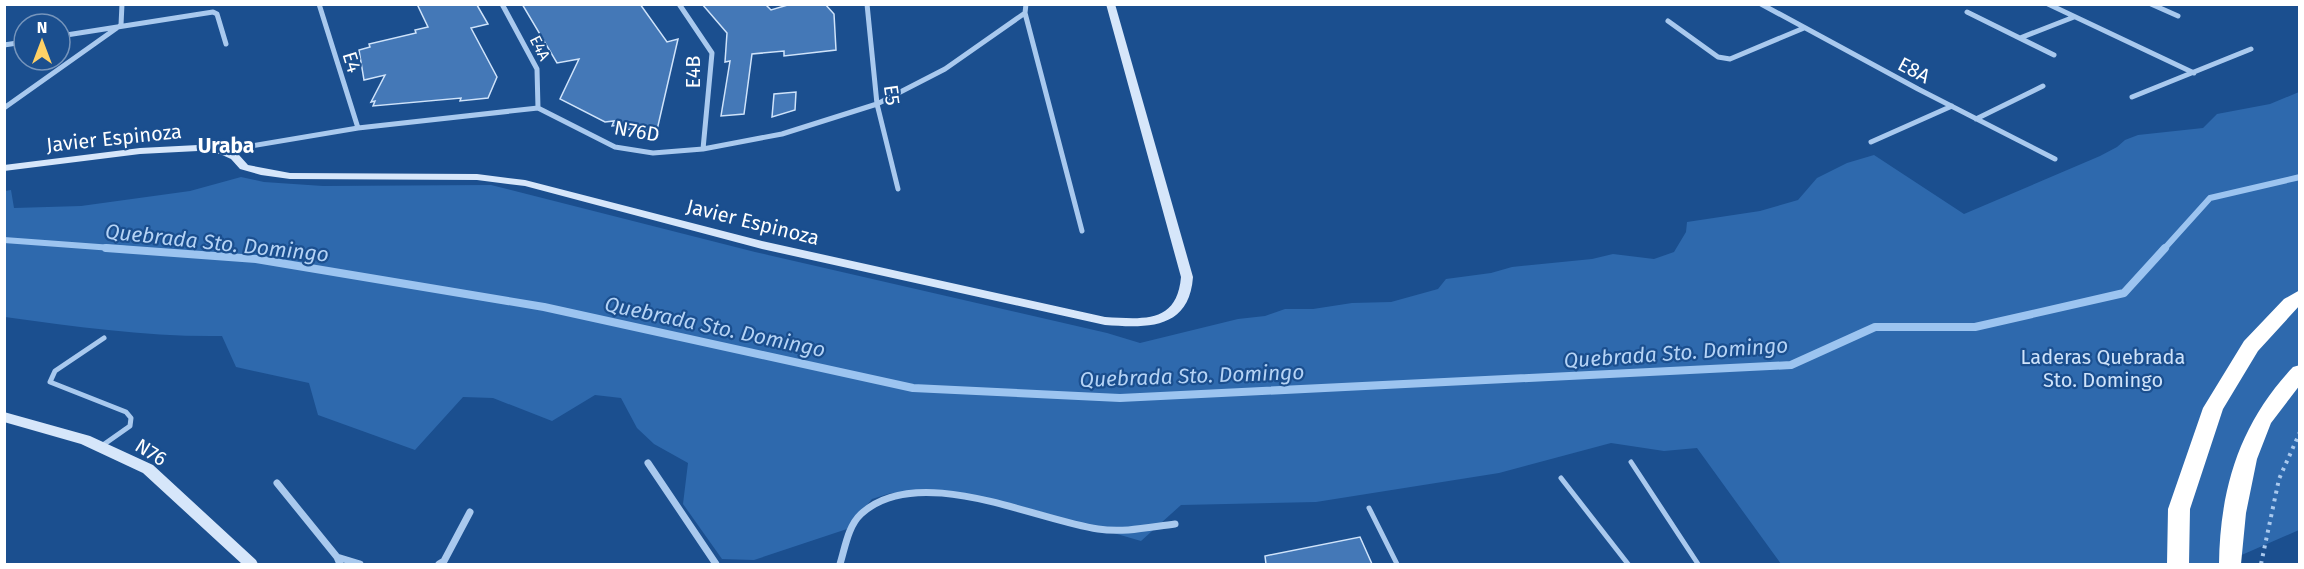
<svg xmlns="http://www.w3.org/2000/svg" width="2304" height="569" font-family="'Fira Sans',sans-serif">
	<rect width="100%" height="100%" fill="#1b4f8f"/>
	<!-- green -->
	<path fill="#2e69ad" d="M2299,92V530L2221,564H1781L1697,448L1664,451L1611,443L1499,473L1316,502L1181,505L1141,541L1024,507L954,495L891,493L872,499L847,529L754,560L722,559L683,504L688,463L654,444L637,428L621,398L595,395L552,421L493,398L463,397L415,450L318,415L309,383L236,367L222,336C149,337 77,327 5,317V191L11,190L14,208L81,206L190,191L241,177L264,182L323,186L491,185L755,252L1107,333L1140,343L1238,319L1265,316L1285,309H1313L1352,303L1391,302L1438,289L1446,279L1491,273L1512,267L1592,259L1613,254L1654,259L1674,252L1686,232L1687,222L1760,211L1798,200L1817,178L1847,163L1874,155L1964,214L2100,156L2117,147L2125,140L2138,135L2203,128L2217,114L2270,104Z"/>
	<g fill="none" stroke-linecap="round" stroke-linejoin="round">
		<!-- stream-far1 -->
		<path stroke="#9cc4f0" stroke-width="6" d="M4,240L126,249
			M2164,249L2210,198L2300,177"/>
		<!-- stream -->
		<path stroke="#9cc4f0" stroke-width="8" d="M106,248L256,259L544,307L913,388L1120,398L1791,365L1875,327H1975L2124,293L2165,248"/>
	</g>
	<!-- building -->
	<path fill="#4478b7" stroke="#cfe3fa" stroke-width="1.5" d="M417,4L477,5L488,24L471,28L497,77L488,98L460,101L461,98L373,106L375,101L371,102L385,75L364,80L359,50L370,47L369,44L416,33L415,30L428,27Z
		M522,4H640L667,42L678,39L657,130L632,132L633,129L622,130L623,125L612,126L614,121L605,122L560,99L579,59L557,63Z
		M702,4H765L771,10L791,4H825L834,14L836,50L784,56V51L752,54L744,114L721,116L730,61L725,62L727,33Z
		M796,92L795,110L772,117L774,94Z
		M1360,537L1372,564H1266L1265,556Z"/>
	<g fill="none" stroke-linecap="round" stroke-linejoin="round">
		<!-- path -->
		<path stroke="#a9c9ee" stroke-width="4" stroke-dasharray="3 5" stroke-linecap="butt" d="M2261,564L2279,479L2300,432"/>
		<!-- lane -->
		<path stroke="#a9c9ee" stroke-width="5" d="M103,445L130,426L131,418L126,412L50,382L55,371L104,338
			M1631,462L1698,564
			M1561,478L1628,564
			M1369,508L1397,564"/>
		<!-- street-far1 -->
		<path stroke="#a9c9ee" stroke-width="5" d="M319,4L358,128
			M502,4L537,69L538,108
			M679,4L712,53L703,149
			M867,4L877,104L898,189
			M1026,4L1025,13L1082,231
			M1761,4L1918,89L2055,159
			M2048,4L2194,73
			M2151,4L2178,16
			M1967,12L2054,55
			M1668,21L1718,57L1730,59L1804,28
			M60,36L213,12L217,14L226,44
			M2020,38L2074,17
			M4,45L24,42
			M2132,97L2251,49
			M4,108L121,25L122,4
			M1976,119L2043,86
			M1871,142L1952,106
			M222,151L358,128L538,108L615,147L653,153L703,149L782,134L877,104L945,69L1025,13"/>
		<!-- street -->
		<path stroke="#a9c9ee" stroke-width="7" d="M648,463L716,564
			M277,483L337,557L340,564
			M337,557L360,564
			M439,564L444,561L470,512
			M840,564C845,548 848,526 861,514C917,462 1033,519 1098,529C1124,533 1150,527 1175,524"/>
		<!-- secondary -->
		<path fill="#d6e6fa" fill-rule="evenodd" d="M1106,4H1115L1193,277C1189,330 1147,328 1105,325L762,249L525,186L477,180L290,179L261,175L240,169L231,159L220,154L198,151L140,154L4,171V165L140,148L198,145L226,149L239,155L248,165L290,173L477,174L525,180L762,241L1105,317C1143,319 1177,324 1181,277Z
			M4,412L90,436L153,465L256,560L258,564H242L143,473L81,444L4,422Z"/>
		<!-- highway -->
		<path fill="#fff" fill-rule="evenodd" d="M2300,290V305L2258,351L2223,409L2190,509L2189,564H2167L2168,509L2203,408L2244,341L2284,299Z
			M2300,365V385L2271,423L2257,459L2246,513L2241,564H2219C2220,488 2240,423 2293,367Z"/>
	</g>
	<g text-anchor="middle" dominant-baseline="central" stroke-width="4.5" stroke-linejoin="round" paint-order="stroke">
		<!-- far-street labels -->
		<g font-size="16" fill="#fff" stroke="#1b4f8f">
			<text transform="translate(540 48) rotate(63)">E4A</text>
		</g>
		<!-- street labels -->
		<g font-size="20" fill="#fff" stroke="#1b4f8f">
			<text transform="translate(352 62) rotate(73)">E4</text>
			<text transform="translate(1914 70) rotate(28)">E8A</text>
			<text transform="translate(693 72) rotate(-90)">E4B</text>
			<text transform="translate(892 95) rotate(82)">E5</text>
			<text transform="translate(637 131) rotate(10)">N76D</text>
			<text transform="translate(114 138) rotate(-6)">Javier Espinoza</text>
			<text transform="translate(753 222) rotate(14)">Javier Espinoza</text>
			<text transform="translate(151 452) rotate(32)">N76</text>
		</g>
		<!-- park labels -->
		<g font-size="20" fill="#cfe3fa" stroke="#1b4f8f">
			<text x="2103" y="357">Laderas Quebrada<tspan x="2103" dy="23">Sto. Domingo</tspan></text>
		</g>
		<!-- neighbourhood labels -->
		<g font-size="21" font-weight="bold" fill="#fff" stroke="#1b4f8f">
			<text x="226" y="146">Uraba</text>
		</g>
		<!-- water labels -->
		<g font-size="21" font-style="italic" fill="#b5d3f5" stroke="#1b4f8f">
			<text transform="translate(217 243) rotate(6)">Quebrada Sto. Domingo</text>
			<text transform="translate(715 327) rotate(12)">Quebrada Sto. Domingo</text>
			<text transform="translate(1676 353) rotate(-4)">Quebrada Sto. Domingo</text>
			<text transform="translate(1192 376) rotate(-2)">Quebrada Sto. Domingo</text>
		</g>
	</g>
	<!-- border -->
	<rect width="2304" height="569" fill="none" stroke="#ffffff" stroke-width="12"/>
	<!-- north arrow -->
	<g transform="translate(42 42)"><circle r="28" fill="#1b4f8f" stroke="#7695bc" stroke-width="1.5"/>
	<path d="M0-4.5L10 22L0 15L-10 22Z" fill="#ffd166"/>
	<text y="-9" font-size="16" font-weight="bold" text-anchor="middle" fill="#ffffff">N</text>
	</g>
</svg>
